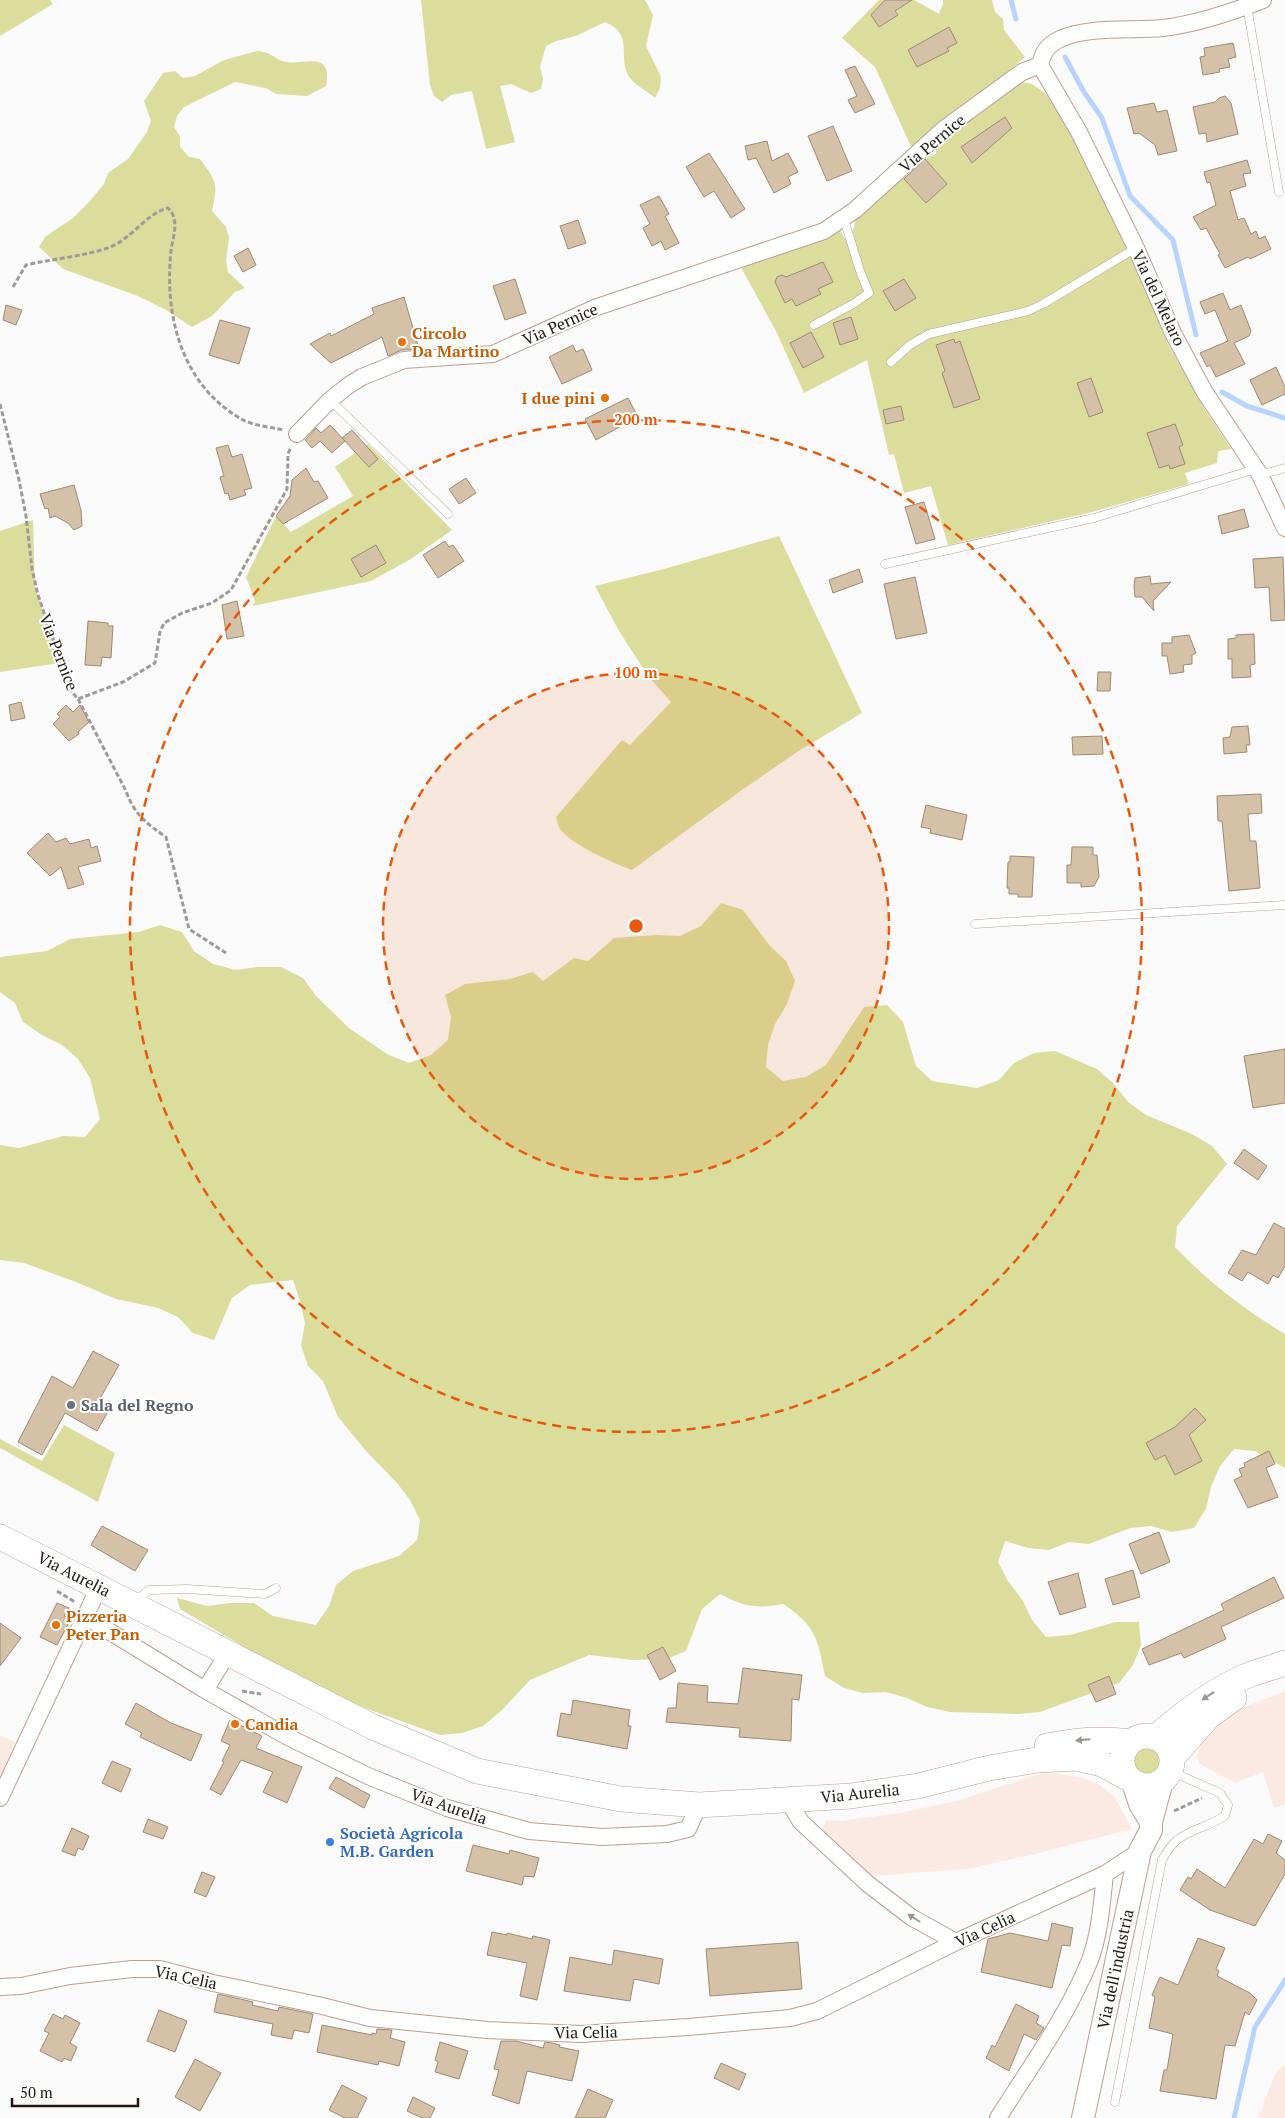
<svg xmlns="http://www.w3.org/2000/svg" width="1285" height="2118" font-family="'PT Serif',serif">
	<rect width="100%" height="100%" fill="#fafafa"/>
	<!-- built -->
	<path fill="#faeae3" d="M1285,1691V1805L1274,1808L1263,1772L1235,1783L1200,1764L1197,1757L1203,1740L1219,1720L1235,1711Z
		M0,1736L15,1742L0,1777Z
		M1045,1772L1079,1777L1097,1783L1114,1796L1132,1829L1031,1855L967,1869L870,1876L824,1839L822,1830L826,1820L840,1821L901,1813L960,1800Z
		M1285,2064V2118H1258L1275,2074Z"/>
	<!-- green -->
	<path fill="#dadd9c" d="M0,0H50L53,4L0,36Z
		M421,0H645L653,15L646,46L661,77L660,88L655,98C647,91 633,84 628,75C618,56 634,34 605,22L576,36L556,41L546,46L540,67L543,79L541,89L531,93L511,84L500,86L515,142L486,149L472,91L451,95L442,102L434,96L430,85Z
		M879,0H914L939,14L943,4V0H992L995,12L1003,19L1004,30L1025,57L913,151L875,67L842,38Z
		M257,51C273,52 273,59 286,62C304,65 333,50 326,86L307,96L276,94L266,88L235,82L184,107L177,116L174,127L180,136V147L189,157L200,159C217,182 218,183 212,211L226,227L229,238L226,261L228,272L245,288L235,292L212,316L192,327L166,310L138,296L63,269L39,247L45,237L73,218L89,202L104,184L108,173L128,159L147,132L151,121L144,101L163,73L175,71L183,78L195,76L224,60Z
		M1022,82L1032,84L1045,93L1060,113L1127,247L1168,344L1204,408L1231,449L1218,451L1217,463L1185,473L1189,484L1092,512L948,545L931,486L904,493L894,454L889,455L867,360L804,393L776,331L739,264L841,231L844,238L852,236L856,217L902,176L926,203L947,184L924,158L936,154V148L948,140V134Z
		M368,444L452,530L411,559L371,581L253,606L255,601L246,577L276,516L291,532L353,496L335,467Z
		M33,520L35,586L59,663L0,672V531Z
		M779,536L862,713L797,752L742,790L632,870C613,863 572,845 560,829C558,826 557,821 556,817L622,740L630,745L671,702L648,676L619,631L595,586L664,569Z
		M721,903L743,910L770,946L786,961L795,981L787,1004L775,1024L768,1045L766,1067L783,1081L806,1077L826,1065L864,1007L887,1005L903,1022L916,1066L932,1081L977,1088L999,1080L1014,1063L1034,1053L1055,1051L1097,1069L1113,1083L1128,1102L1146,1115L1192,1134L1212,1146L1227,1164L1177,1226L1175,1247C1207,1281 1245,1310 1285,1334V1468L1255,1451L1234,1449L1220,1466L1211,1487L1206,1509L1194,1528L1172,1532L1151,1526L1130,1528L1089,1544L1069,1542L1049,1550L1028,1548L1005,1541L998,1562L1008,1581L1023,1601L1032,1620L1046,1637L1070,1635L1116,1622H1139L1141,1645L1133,1665L1119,1683L1040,1712L1018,1714L950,1712L927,1707L907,1698L886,1692L863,1693L844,1688L825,1676C818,1638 815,1625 783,1604C755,1609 745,1607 720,1594L702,1609L686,1651L667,1659L633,1660L589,1655L530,1680L501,1711L483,1726L462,1733L440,1735L348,1702L256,1654L180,1609L177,1598L207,1606L230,1603H254L273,1616L316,1625L329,1606L336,1585L353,1571L399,1556L417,1540L420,1520L410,1500L397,1483L366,1451L338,1417L323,1381L308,1366L301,1345L305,1323L300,1301L293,1280L250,1285L232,1298L214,1340L193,1333L178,1317L158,1308L116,1299L76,1282L24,1263L0,1260V1145L19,1148L63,1136L85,1137L100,1119L90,1078L78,1059L62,1045L42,1035L23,1022L15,1003L0,992V957L47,951L70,939L139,932L160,925L182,932L194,951L213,964L236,970L257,967H281L303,978L316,996L349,1028L387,1054L409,1063L431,1055L448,1040L451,1017L445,995L465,984L510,979L533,972L543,981L574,958L588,961L614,938L657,935L680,936L701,926Z
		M64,1425L115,1453L98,1502L0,1448V1439L42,1461Z
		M1128 1761a19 19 0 1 1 38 0a19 19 0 1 1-38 0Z"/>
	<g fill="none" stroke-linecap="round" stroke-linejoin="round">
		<!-- stream -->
		<path stroke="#b8d4fd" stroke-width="5" d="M1011,0L1016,19
			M1065,57L1084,92L1102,118L1130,196L1173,240L1196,335
			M1222,392L1247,406L1285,418
			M1234,2118L1255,2027L1285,1980"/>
	</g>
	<!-- building -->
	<path fill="#d5c0a8" stroke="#9d8a72" d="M885,0H912L895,11L898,15L879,27L871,15Z
		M949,27L957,43L947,48L949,51L917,67L908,50Z
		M1233,43L1236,57L1228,59L1230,67L1219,69L1220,72L1203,75L1200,57L1205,56L1204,48Z
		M855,66L875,104L855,113L848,100L857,96L845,70Z
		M1225,96L1231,103L1238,134L1207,142L1206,133L1199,134L1193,107L1215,102L1219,98Z
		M1154,103L1157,112L1167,110L1177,151L1158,155L1155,145L1139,133L1134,134L1127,108Z
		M1005,117L1012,128L972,163L961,147Z
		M833,126L852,171L827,181L808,136Z
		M767,141L772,161L788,153L798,172L788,177L791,184L774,193L756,158L748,160L745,146Z
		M709,153L745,209L731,218L714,191L704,197L686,167Z
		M925,159L947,184L926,203L904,179Z
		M1247,160L1251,173L1243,174L1246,186L1230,191L1238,220L1244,218L1251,234L1256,231L1259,239L1265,236L1271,249L1250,259L1248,257L1225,268L1218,255L1220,254L1206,228L1201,230L1193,217L1216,205L1210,182L1207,183L1204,172Z
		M659,196L669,214L665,216L679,243L665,250L661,241L652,246L643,228L650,224L640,205Z
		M578,220L586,243L568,249L560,226Z
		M248,248L256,265L243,272L234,256Z
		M823,262L833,282L818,289L821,294L796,306L792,299L785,303L775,282L777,277L782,275L786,277Z
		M515,279L526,313L505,320L493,286Z
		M904,279L916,298L895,311L883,291Z
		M1223,293L1230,310L1241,305L1251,331L1249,336L1234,343L1245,364L1216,377L1210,365L1207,367L1200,353L1228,341L1215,310L1205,314L1200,302Z
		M404,297L419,349L402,350L388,356L382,337L331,363L310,344L330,333L331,336L374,314L372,308Z
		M6,305L22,310L16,325L3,320Z
		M851,317L858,339L840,345L833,323Z
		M220,320L250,328L239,364L209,355Z
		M811,332L824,357L803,368L790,343Z
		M954,339L955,343L960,341L980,399L954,408L942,373L945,371L936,345Z
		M573,345L576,352L583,349L592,370L562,384L549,357Z
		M1276,367L1285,387V394L1262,405L1250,380Z
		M1091,378L1103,412L1089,417L1077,383Z
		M628,398L638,417L596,440L585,419Z
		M901,406L904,420L886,424L883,410Z
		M1175,424L1183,445L1179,447L1185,464L1170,469L1169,465L1159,468L1147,433Z
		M330,425L345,441L332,453L320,441L312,448L305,440L316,428L321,433Z
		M352,430L378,459L369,467L342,438Z
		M228,445L232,457L242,454L252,488L244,490L246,495L230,500L228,493L225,494L220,477L224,476L216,448Z
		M306,468L314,482L318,481L328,498L283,524L276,516L290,496L292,480Z
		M466,478L476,493L459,504L449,489Z
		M74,485L81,510L82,526L74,530L68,523L55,516L50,518L48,508L45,509L40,494Z
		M924,502L935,539L916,544L905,507Z
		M1244,509L1249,527L1222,534L1218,516Z
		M445,541L449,547L453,545L464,561L438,578L423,555Z
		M376,545L386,563L361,577L351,559Z
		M1283,557L1285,620L1271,621L1269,587L1255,588L1253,559Z
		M859,569L863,582L833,593L829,580Z
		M1150,576L1151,584L1171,582L1153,601L1154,611L1142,597H1135L1134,586L1135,578Z
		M915,577L927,633L896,639L884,584Z
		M237,601L244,636L227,639L222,605Z
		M88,621L108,623V626H113L111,658L102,657L101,666L85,665Z
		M1254,634L1255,664L1250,665L1251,677L1232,678V659H1228V639L1236,638V635Z
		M1189,635L1196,653L1192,655V664L1183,665L1184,672L1170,674L1167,656H1162V643H1172V637Z
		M1098,672H1111L1110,691H1097Z
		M21,702L25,718L11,721L9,705Z
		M66,705L73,712L80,705L89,722L78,732L79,734L69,741L53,724L60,717L57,714Z
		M1248,726L1250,745H1246L1247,752L1224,754L1223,738L1230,737L1232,727Z
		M1102,736L1103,754L1073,755L1072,737Z
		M1261,794L1262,813L1248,814L1250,841H1256L1260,888L1229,891L1222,821H1218L1217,796Z
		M926,805L967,815L962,840L930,833L931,829L921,827Z
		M48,833L56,842L66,838L70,844L89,839L91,848L97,846L101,861L78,867L84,884L68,889L61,867L50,876L27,853Z
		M1072,847H1093V855H1097L1099,877L1094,886L1081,887V883H1067V865H1071Z
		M1010,856L1034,857L1032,897H1018V894H1009V888H1007L1008,862H1010Z
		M1285,1049V1103L1253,1108L1244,1056Z
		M1244,1149L1267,1166L1258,1180L1234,1163Z
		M1274,1223L1285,1229V1266L1278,1278L1273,1275L1268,1284L1248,1272L1242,1281L1228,1273L1242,1250L1256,1255Z
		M93,1351L119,1365L98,1402L110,1408L97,1431L65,1413L42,1455L18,1442L52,1376L73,1388Z
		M1195,1408L1206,1420L1189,1435L1202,1461L1175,1475L1165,1455L1155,1460L1146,1443L1175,1427Z
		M1269,1451L1275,1464L1266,1468L1278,1497L1248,1508L1234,1480L1242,1476L1239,1469L1245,1467L1244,1463Z
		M102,1526L148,1550L135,1571L91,1545Z
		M1159,1532L1170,1562L1141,1574L1129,1544Z
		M1133,1570L1140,1597L1113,1605L1105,1579Z
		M1078,1573L1086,1607L1060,1615L1048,1582Z
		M1274,1577L1284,1598L1221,1627L1226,1639L1184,1658L1181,1653L1149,1665L1142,1649L1224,1610L1221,1604Z
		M57,1603L69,1608L64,1616L71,1619L57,1645L40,1637Z
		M0,1623L21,1638L0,1666Z
		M663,1647L676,1671L660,1680L647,1655Z
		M743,1668L802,1675L799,1700L792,1699L791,1741L739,1737L740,1728L666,1722L668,1708H676L678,1683L708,1686L707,1702L738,1704Z
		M1109,1676L1116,1694L1096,1702L1088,1685Z
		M573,1700L630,1710L628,1726H631L627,1749L557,1736L561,1713L571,1715Z
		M136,1703L171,1723L202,1735L191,1761L140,1737L142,1733L125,1724Z
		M230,1720L262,1736L256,1748L302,1767L287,1803L263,1792L273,1772L241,1760L221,1795L210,1789L224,1762L222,1761L230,1745L221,1741Z
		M112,1761L131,1769L121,1792L102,1783Z
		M336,1777L370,1795L364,1808L329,1788Z
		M148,1819L168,1827L163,1839L143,1832Z
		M72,1828L89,1836L83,1850L78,1848L75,1856L62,1851Z
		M1268,1834L1282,1841L1276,1853L1285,1860V1874L1255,1926L1210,1910L1180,1890L1188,1877L1191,1879L1197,1869L1225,1888L1254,1839L1263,1844Z
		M473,1845L509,1854L510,1850L539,1858L534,1877L524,1876L522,1885L466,1871Z
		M202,1872L215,1877L206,1897L194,1892Z
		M1052,1923L1073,1928L1070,1946L1062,1945L1052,1988L981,1972L988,1939L1010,1933L1048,1941Z
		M492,1932L507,1935V1933L532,1939L533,1936L550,1940L537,2000L520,1996L527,1963L487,1955Z
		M1198,1938L1225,1948L1216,1969L1219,1971L1217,1976L1250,1993L1257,2000L1249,2015L1245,2012L1235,2046L1225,2045L1216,2099L1160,2091L1164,2070H1167L1173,2034L1149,2028L1155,1997L1152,1995L1160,1977L1178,1985Z
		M798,1942L802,1989L710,1996L706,1949Z
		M614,1950L663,1959L659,1984L634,1979L630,2001L564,1991L570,1957L612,1965Z
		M218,1994L253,2002L252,2005L278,2011L279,2007L313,2014L309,2033L294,2030L292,2039L271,2035L273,2024L214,2012Z
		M1016,2004L1039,2016L1036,2023L1044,2028L1036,2040L1024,2034L1009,2071L986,2058L992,2045L995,2047Z
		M159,2010L187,2021L175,2052L147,2041Z
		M53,2014L63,2019L65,2015L80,2023L70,2043L77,2047L71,2061L64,2058L62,2062L40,2051L49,2033L44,2031Z
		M322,2025L372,2035V2033L376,2034L377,2029L392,2030L390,2038L405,2042L399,2066L379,2061L378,2065L317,2052Z
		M501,2041H516L543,2048L545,2042L552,2043L560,2045L559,2047L579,2051L572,2081L527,2071L519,2104L492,2095L499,2070L494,2069Z
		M440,2042L468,2051L459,2079L435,2072L438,2062L435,2060Z
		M195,2059L221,2073L200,2111L175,2097Z
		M721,2063L746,2074L739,2090L714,2078Z
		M342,2085L367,2098L357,2118H345L329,2110Z
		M588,2089L613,2100L605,2118H575Z
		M413,2097L435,2108L430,2118H422L407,2111Z"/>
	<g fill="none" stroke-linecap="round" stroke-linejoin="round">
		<!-- lane casing -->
		<g stroke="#bc9e91" stroke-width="9">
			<path id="lane" d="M1247,6L1279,192
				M814,325L853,304L869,293L860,271L844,219
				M891,362L910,345L929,334L1028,311L1043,304L1136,248
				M330,400L448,514
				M1260,475L1285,468
				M885,564L1094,518L1256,469
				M975,924L1285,905
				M135,1601L149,1590L187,1589L265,1594L276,1588
				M1115,2102L1162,1860C1166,1853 1171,1845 1177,1840C1190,1830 1209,1826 1225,1816L1228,1805L1220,1793L1170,1771"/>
		</g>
		<!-- street casing -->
		<g stroke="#bc9e91" stroke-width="18">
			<path id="street" d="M1040,65L1079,132L1136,248L1173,333L1204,391L1260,475L1285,528
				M1040,65C1043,51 1048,45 1060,39C1089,26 1131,31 1163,28C1196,24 1232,12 1263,0
				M297,434L330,400L349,385L362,377L404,360L493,354L597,307L824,231L855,210L944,129L1022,72L1040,65
				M86,1617L205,1690L288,1737L368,1776L447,1808L529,1831L602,1837L667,1834L688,1829L699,1805
				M205,1690L228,1653
				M0,1798L99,1587
				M787,1799L801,1822L868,1884L911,1917L956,1942
				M0,1987L21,1986L70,1976L132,1969H160L213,1983L318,2005L370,2018L487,2030L581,2034L688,2027L790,2018L817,2011L956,1942L1105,1874L1140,1851
				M998,2118C1030,2067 1067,2017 1090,1960C1100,1933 1102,1902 1105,1874"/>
		</g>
		<!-- secondary casing -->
		<g stroke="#bc9e91" stroke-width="24">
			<path id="secondary" d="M1133,1782L1140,1804L1151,1822
				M1083,2118L1140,1851L1151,1830V1822L1162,1781"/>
		</g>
		<!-- primary casing -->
		<g stroke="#bc9e91" stroke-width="26">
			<path id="primary" d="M0,1537L373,1727L477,1771L621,1799L699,1805L851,1796L918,1786L989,1768L1037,1760L1077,1758L1102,1764L1130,1779
				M1122 1761a25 25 0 1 1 50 0a25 25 0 1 1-50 0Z
				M1155,1738C1182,1714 1211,1692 1244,1677C1257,1671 1272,1668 1285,1663
				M1047,1746C1079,1740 1099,1738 1131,1742
				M1172,1758L1208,1717L1234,1698"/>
		</g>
		<!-- path -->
		<path stroke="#9f9a98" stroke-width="3" stroke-dasharray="5 2.5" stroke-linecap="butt" d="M13,287L26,265C51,259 87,256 110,247C133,238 145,214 168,208C180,220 173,236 171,251C164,317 182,386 243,420C255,426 271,427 284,430
			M0,404L19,480L26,516L32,569L38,595L71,691L78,699L123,682L155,663L160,632L164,623L182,613L212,603L231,590L287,489L288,454L291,447
			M78,699L126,791C134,814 147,824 166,837L189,929L226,953
			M57,1591L75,1602
			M242,1691L261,1694
			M1174,1811L1202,1798"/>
		<!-- lane -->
		<use href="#lane" stroke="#fff" stroke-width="8"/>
		<!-- street -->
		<use href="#street" stroke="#fff" stroke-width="16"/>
		<!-- secondary -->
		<use href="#secondary" stroke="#fff" stroke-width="22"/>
		<!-- primary -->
		<use href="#primary" stroke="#fff" stroke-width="25"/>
	</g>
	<!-- one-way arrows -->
	<defs><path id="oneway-solid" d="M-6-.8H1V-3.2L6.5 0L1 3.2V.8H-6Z" transform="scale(1.25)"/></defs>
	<g fill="#9c9794">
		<use href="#oneway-solid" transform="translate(1208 1696) rotate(146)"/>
		<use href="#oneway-solid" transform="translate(1083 1740) rotate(175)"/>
		<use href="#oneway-solid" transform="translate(914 1918) rotate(-148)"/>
	</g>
	<!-- distance rings -->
	<circle cx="636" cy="926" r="253" fill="#e8590c" fill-opacity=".12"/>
	<g fill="none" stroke="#e8590c" stroke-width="2.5" stroke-dasharray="9 6">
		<circle cx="636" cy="926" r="253"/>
		<circle cx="636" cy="926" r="506"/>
	</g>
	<!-- markers -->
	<g fill="#e8710a" stroke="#fff" stroke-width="2">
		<circle cx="402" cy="342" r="5"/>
		<circle cx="605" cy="398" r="5"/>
		<circle cx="56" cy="1625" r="5"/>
		<circle cx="235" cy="1724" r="5"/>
	</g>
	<circle fill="#6b7280" stroke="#fff" stroke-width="2" cx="71" cy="1405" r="5"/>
	<circle fill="#3f7fe0" stroke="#fff" stroke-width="2" cx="330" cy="1842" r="5"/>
	<g text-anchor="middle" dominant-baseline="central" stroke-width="4" stroke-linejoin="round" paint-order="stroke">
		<!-- street labels -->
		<g font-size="16" fill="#221712" stroke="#fff">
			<text transform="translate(932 143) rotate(-40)">Via Pernice</text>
			<text transform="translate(1159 298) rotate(65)">Via del Melaro</text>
			<text transform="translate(560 324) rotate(-24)">Via Pernice</text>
			<text transform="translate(59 652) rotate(69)">Via Pernice</text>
			<text transform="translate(74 1574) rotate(27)">Via Aurelia</text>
			<text transform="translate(860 1793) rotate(-6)">Via Aurelia</text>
			<text transform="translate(449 1806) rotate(19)">Via Aurelia</text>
			<text transform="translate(985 1929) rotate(-25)">Via Celia</text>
			<text transform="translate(1115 1969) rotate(-78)">Via dell'industria</text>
			<text transform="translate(186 1977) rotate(12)">Via Celia</text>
			<text transform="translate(586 2032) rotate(-1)">Via Celia</text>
		</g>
		<!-- food labels -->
		<g font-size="16" font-weight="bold" fill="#c56008" stroke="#fff" text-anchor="start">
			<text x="412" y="333">Circolo<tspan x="412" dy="18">Da Martino</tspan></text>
			<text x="595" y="398" text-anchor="end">I due pini</text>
			<text x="66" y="1616">Pizzeria<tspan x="66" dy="18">Peter Pan</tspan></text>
			<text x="245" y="1724">Candia</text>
		</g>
		<!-- worship labels -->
		<g font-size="16" font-weight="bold" fill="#5b616d" stroke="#fff" text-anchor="start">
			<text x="81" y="1405">Sala del Regno</text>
		</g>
		<!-- shop labels -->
		<g font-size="16" font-weight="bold" fill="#366cbe" stroke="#fff" text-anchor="start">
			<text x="340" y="1833">Società Agricola<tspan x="340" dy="18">M.B. Garden</tspan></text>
		</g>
	</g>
	<circle cx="636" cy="926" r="8" fill="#e8590c" stroke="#fff" stroke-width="2.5"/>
	<g font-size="15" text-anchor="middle" font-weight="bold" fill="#e8590c" stroke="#fff" stroke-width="4" stroke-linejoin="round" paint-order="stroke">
		<text x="636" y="425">200 m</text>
		<text x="636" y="678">100 m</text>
	</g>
	<!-- scale -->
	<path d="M12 2098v8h126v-8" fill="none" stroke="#221712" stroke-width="2.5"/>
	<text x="20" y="2098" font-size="15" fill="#221712" stroke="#ffffff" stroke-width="4" paint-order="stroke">50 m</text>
</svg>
